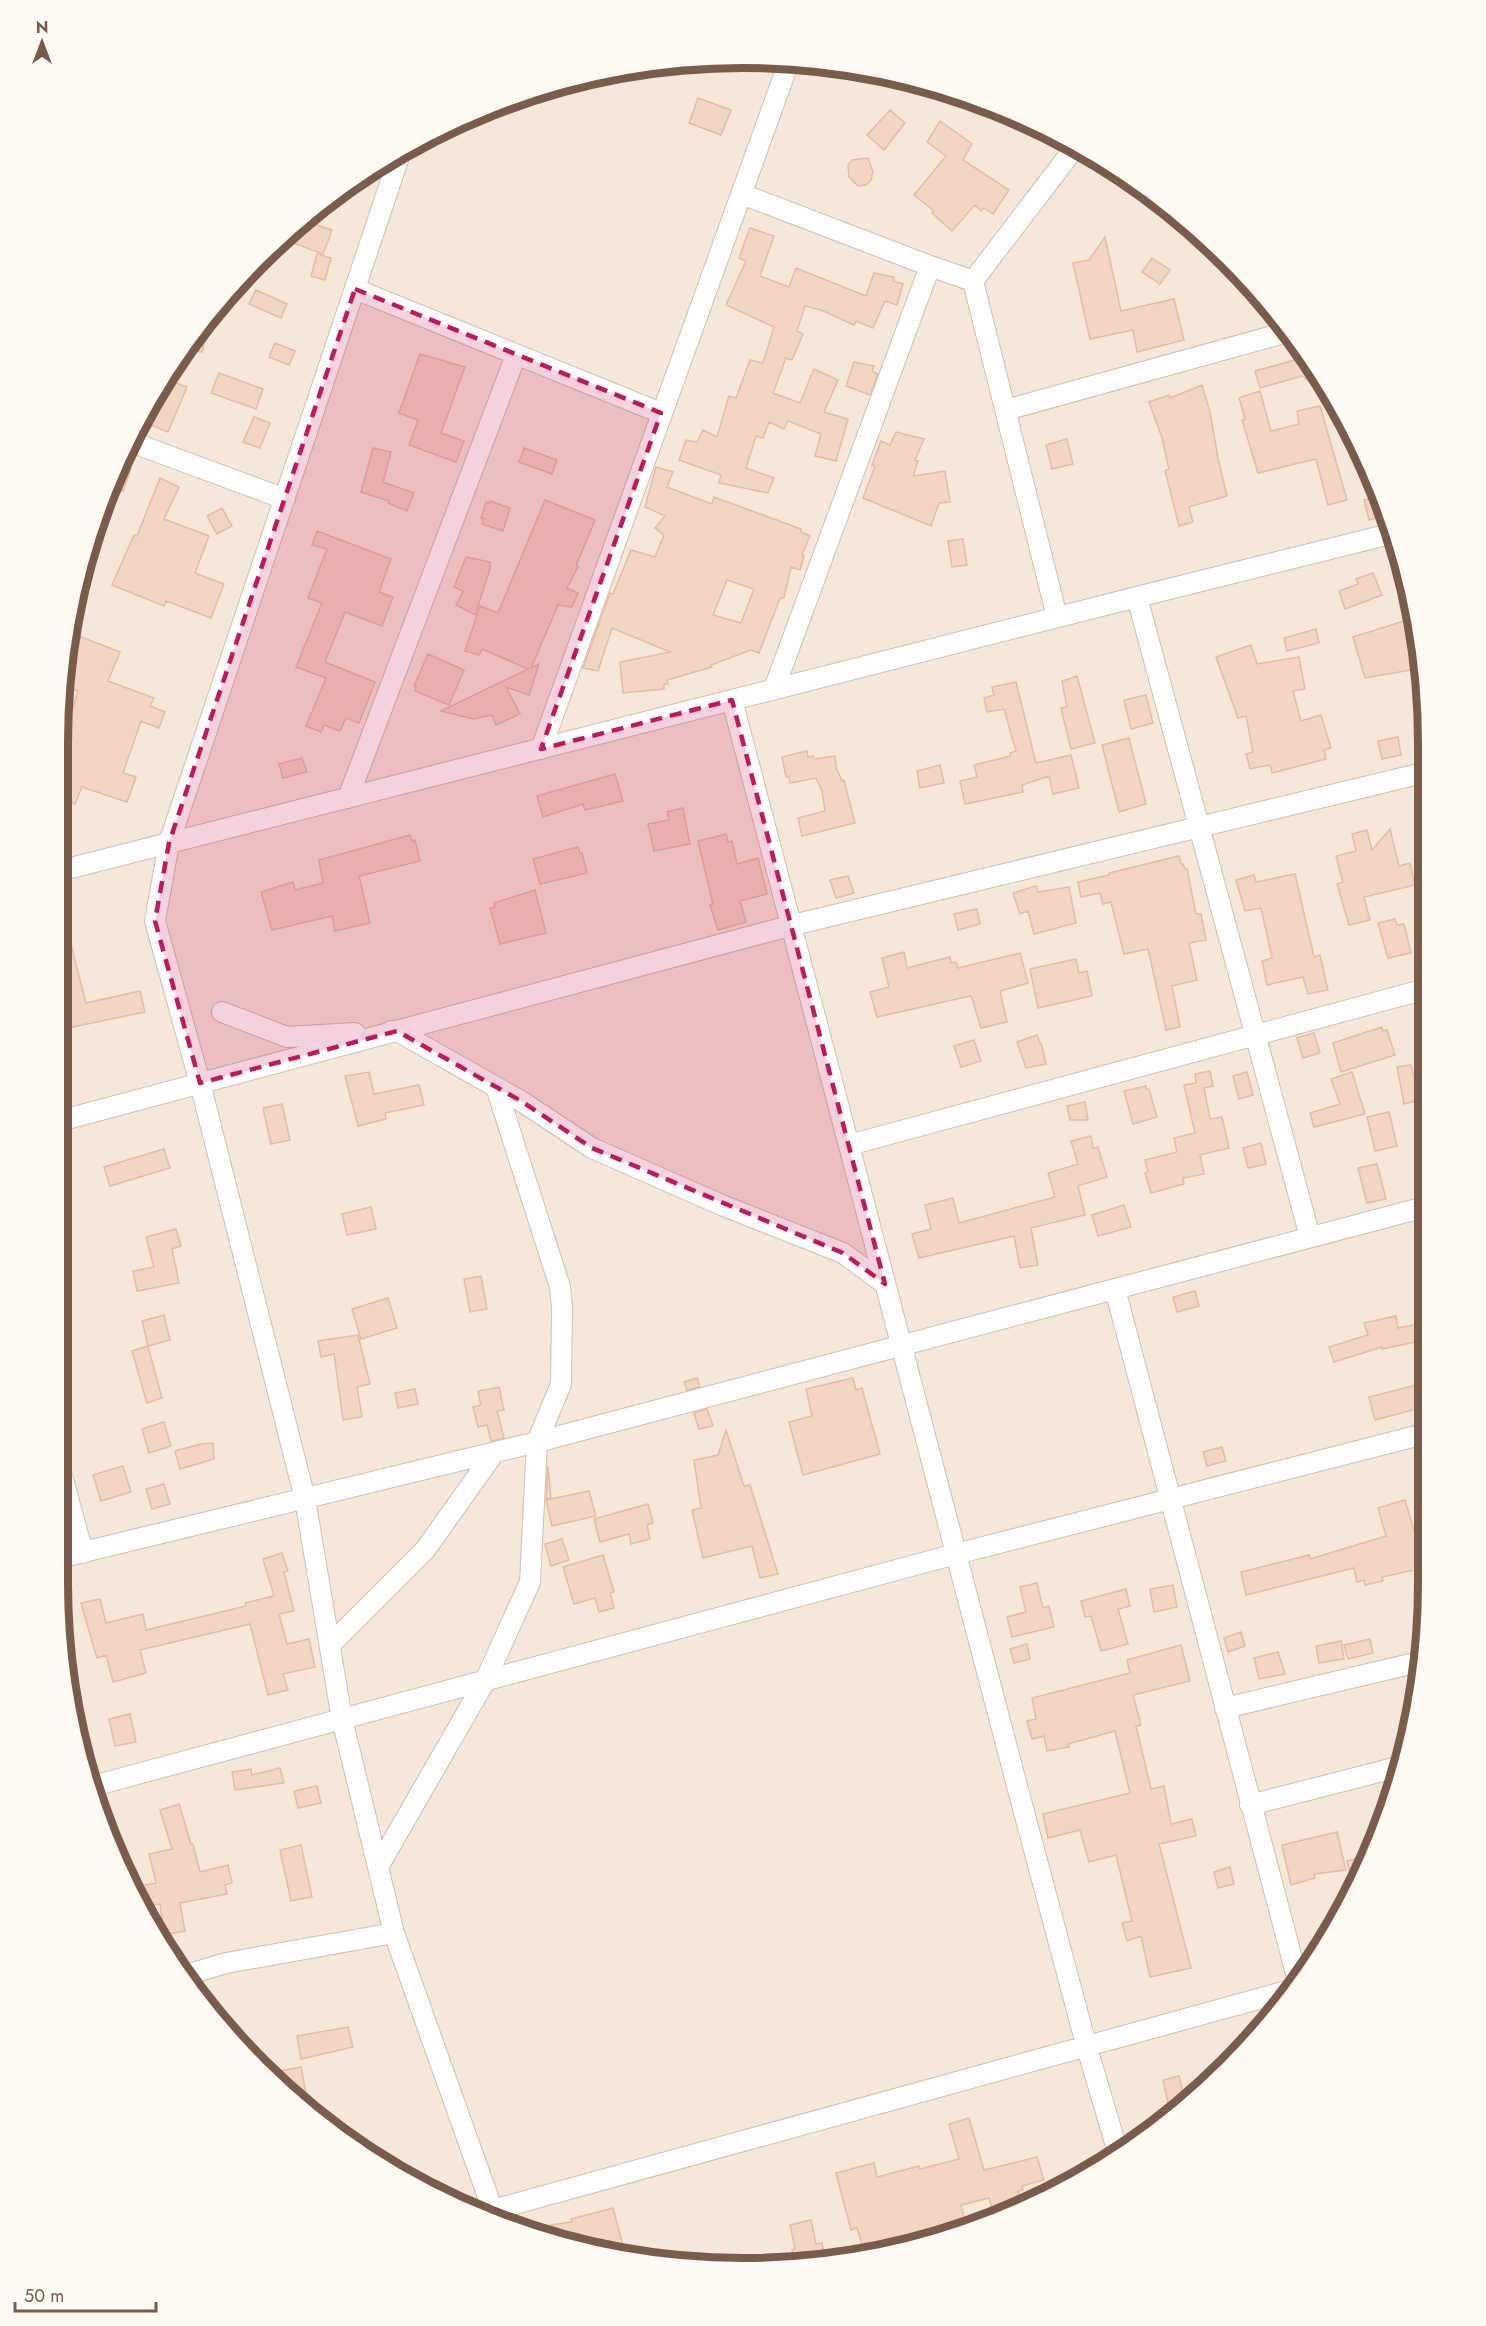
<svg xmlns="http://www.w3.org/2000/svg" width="1486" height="2326" font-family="Jost,sans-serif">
	<rect width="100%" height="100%" fill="#fdf6ec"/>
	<!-- residential -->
	<path fill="#f5e8da" d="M788,58L921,80L1047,128L1161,199L1287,325L1358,439L1406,565L1428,698L1423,1672L1377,1845L1287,2001L1196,2099L1124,2154L1006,2217L921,2246L832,2263L698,2268L522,2232L439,2198L326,2127L258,2068L173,1964L93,1803L63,1673V654L109,480L199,325L291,227L400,149L523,93L654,63Z"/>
	<!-- building -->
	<path fill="#f3d5c3" stroke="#e6bba3" stroke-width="1.5" fill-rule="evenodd" d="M698,98L731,110L721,135L689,123Z
		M890,110L905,123L884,150L867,135Z
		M940,121L972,144L963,160L1009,190L993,214L984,208L981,211L975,205L952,231L932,213L934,211L914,195L946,156L927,142Z
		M868,158L873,172L871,180L866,185L858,186L849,177L848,165L852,160Z
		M301,220L332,230L323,254L280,238Z
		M750,228L774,236L760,276L789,287L796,268L866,296L874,273L894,277L893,281L903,284L897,305L885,301L873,328L856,321L854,325L821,310L805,306L797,331L803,334L792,360L786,358L773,393L800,403L814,369L838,380L824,412L848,419L836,461L815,456L821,434L788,421L784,429L769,422L763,438L756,436L746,468L774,478L768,493L719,483L721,475L679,460L686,440L697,442L703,430L717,437L729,396L736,398L750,360L763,363L774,327L726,305L746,261L739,258Z
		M1105,237L1121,311L1174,299L1184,340L1137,352L1133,330L1090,339L1073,263L1089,260Z
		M317,254L331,258L325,280L311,276Z
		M1152,258L1170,270L1160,284L1142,272Z
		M256,290L287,304L281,318L249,304Z
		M213,310L202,352L186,348L199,325Z
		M275,343L295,351L289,365L269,357Z
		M420,354L465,367L441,433L464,441L456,462L409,445L418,420L399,413Z
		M1302,358L1311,364L1331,396L1302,376L1260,388L1255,371Z
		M854,362L874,366L872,371L878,374L870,395L846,386Z
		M219,373L263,389L256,409L211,393Z
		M168,380L187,387L168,432L143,422Z
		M1202,385L1210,412L1218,458L1227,496L1189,507L1193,522L1179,526L1165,471L1169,469L1162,438L1149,402L1169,395L1170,398Z
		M1260,391L1271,431L1299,424L1297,411L1320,406L1347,500L1328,505L1316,459L1258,473L1242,420L1245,419L1239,398Z
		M254,417L270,423L260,448L243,442Z
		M896,432L924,439L915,460L918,461L913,476L945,471L950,502L939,503L931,526L863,498L875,466L872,465L881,441L890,445Z
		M1067,439L1073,464L1052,469L1046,445Z
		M373,448L391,452L383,482L414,493L407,511L388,503L389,501L361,492Z
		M524,448L557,460L552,474L519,462Z
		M118,465L131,469L123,491L108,486Z
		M656,467L673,472L667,487L712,504L714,497L801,529V532L810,536L802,555L804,556L800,570L791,567L784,598H780L759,653L751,650L711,665L712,667L667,680L668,684H664V689L623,693L620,662L670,652L612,628L598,671L583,668L610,593L613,594L631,550L655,557L664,535L655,528L665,516L645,507ZM727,580L754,589L741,623L713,615Z
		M160,478L179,487L164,519L209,536L195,573L224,584L211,618L166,601L164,606L112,585L134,535L137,536Z
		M1380,496L1387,515L1369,520L1364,500Z
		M545,500L595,520L576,566L578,567L567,588L578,593L572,607L558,605L531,668L539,664L529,695L506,687L520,714L496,725L492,715L473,719L441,711L528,669L482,649L479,655L465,651L480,606L498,613Z
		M490,501L510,508L503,531L482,524L484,519L481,518L486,502L489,504Z
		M222,508L232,526L217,534L207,516Z
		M317,531L391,559L379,592L393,597L382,626L345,612L325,662L375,682L359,723L346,718L340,731L324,725L321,732L306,726L326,678L296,667L322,603L308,598L327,549L312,545Z
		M963,539L967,565L952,567L948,541Z
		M466,557L490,562V569L475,615L456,605L463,591L454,587Z
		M1373,573L1382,595L1345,609L1339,591L1358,584L1356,579Z
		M1407,620L1410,634L1417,633L1423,668L1365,678L1353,637Z
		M1316,629L1319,643L1287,651L1284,638Z
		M71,634L79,637V636L120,652L108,681L154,698L150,706L165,712L159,728L141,721L123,773L136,777L127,802L82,787L75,804L63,799V742L78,691L63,684V654Z
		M1251,645L1257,664L1299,657L1305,689L1293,691L1301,721L1321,715L1331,748L1324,750L1326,759L1272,773L1270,765L1250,769L1246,754L1253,752L1246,716L1238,718L1216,657Z
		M428,654L464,670L449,705L415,691L416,687L414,686Z
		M1077,676L1095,743L1071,749L1061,708L1067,707L1062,681Z
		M1016,682L1036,763L1071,755L1079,788L1053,794L1049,776L1022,785L1023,792L965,804L960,781L977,777L974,765L1011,756L1010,753L1016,751L1004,709L987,712L984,698L994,695L992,687Z
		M1146,695L1153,723L1131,729L1124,700Z
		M1398,737L1401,755L1382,759L1378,741Z
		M1129,738L1146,804L1119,812L1102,745Z
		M807,751L808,757L813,756L814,759L835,756L836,767L842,781L844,780L855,823L802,836L798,818L825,811L822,791L816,778L790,783L789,776L786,777L782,757Z
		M302,758L307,772L283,778L279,764Z
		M940,765L944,783L920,788L917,771Z
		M615,774L623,801L585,810L583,804L543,817L537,796Z
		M683,808L690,844L654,851L648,824L669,820L667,812Z
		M1390,829L1399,866L1410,863L1415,885L1364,897L1370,920L1349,925L1337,884L1343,882L1336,856L1356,851L1352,834L1367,830L1372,850Z
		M726,834L728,842L732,841L737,864L758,858L767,894L740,901L746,922L718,930L710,905L713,904L698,841Z
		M410,835L412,841L415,840L420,861L359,876L370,923L335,931L332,916L272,930L261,892L293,882L295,890L323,883L319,860Z
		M578,847L580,853H582L587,873L540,884L533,859Z
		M1179,856L1181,864H1183L1185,869H1187L1196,914H1201L1206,940L1189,943L1197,980L1172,986L1180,1027L1166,1030L1148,949L1124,954L1111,902L1103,904L1100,893L1081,897L1078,882L1109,875V873Z
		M1295,874L1314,957L1320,955L1328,990L1308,994L1303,977L1267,985L1262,961L1272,958L1261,908L1245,911L1236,880L1254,875L1256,882Z
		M848,876L854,893L836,898L830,880Z
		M1036,886L1038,892L1069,887L1076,923L1034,934L1028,911L1020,914L1013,893Z
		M535,890L546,933L500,944L490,908L495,907L494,903Z
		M977,909L980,924L958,930L954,914Z
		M1395,919L1397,925L1404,924L1411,953L1388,958L1378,923Z
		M69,937L86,1003L140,991L145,1012L63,1029V938Z
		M904,952L907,968L950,957L951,963L956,962L958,968L1020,953L1028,983L1000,991L1007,1022L981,1028L972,998L970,996L877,1017L870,992L889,987L882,958Z
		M1076,959L1079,973L1087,971L1092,996L1038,1008L1030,969Z
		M1382,1027L1383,1031L1387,1030L1395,1055L1341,1072L1333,1043Z
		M1314,1033L1320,1053L1303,1058L1297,1038Z
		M1037,1035L1040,1043H1041L1046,1064L1026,1068L1017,1042Z
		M974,1040L981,1061L961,1067L954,1046Z
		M1411,1065L1415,1082L1426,1079V1098L1404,1104L1397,1067Z
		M1210,1071L1213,1086L1204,1088L1210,1119L1222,1117L1229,1148L1200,1155L1204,1174L1183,1178L1184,1184L1151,1193L1145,1173L1148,1172L1145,1160L1177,1152L1174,1138L1195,1133L1184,1085L1196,1083L1195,1074Z
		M369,1072L374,1094L419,1085L424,1105L385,1113L386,1119L358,1126L345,1076Z
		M1247,1072L1253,1095L1239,1099L1233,1076Z
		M1352,1072L1365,1114L1314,1127L1310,1113L1340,1104L1331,1079Z
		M1146,1086V1089H1149L1157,1117L1133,1124L1124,1091Z
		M1085,1102L1088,1120H1070L1067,1106Z
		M282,1104L290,1140L271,1144L263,1108Z
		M1389,1112L1397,1146L1375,1151L1367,1117Z
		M1091,1136L1093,1148L1098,1147L1107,1177L1078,1186L1085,1215L1031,1228L1038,1265L1020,1268L1014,1236L919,1258L912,1234L931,1229L925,1205L953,1198L959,1223L1055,1197L1048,1173L1078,1164L1071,1141Z
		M1261,1143L1266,1164L1248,1168L1243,1148Z
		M164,1149L170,1168L110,1186L104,1167Z
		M1377,1164L1386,1199L1367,1203L1358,1168Z
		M1124,1205L1131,1227L1098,1236L1092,1215Z
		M371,1207L376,1229L347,1235L342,1214Z
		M176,1229L181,1246L172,1249L179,1283L137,1291L133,1271L154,1267L146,1237Z
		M481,1276L487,1309L470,1312L464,1279Z
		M1195,1291L1199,1306L1177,1312L1173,1297Z
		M388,1298L397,1328L361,1339L352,1309Z
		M164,1315L170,1340L148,1346L142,1321Z
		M1396,1316L1398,1328L1425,1323V1340L1382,1349V1347L1334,1362L1329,1347L1368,1335L1364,1323Z
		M358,1335L370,1384L357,1387L362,1417L343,1420L334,1354L321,1357L318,1341Z
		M148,1346L162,1398L147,1403L132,1351Z
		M697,1378L700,1387L687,1390L684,1382Z
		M853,1378L856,1390L862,1388L880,1454L803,1475L789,1422L812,1416L806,1389Z
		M1424,1383V1407L1375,1420L1369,1397Z
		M499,1387L504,1410L497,1411L504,1438L491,1441L487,1425L478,1427L473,1407L481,1405L478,1391Z
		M415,1389L418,1404L398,1408L395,1393Z
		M707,1409L713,1426L699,1429L694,1413Z
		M164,1422L171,1446L149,1453L142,1429Z
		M726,1430L744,1486L750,1485L778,1574L760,1578L752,1546L703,1558L692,1510L701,1508L694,1460L718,1455Z
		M213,1443L214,1459L180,1469L175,1451L201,1444Z
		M1222,1447L1226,1461L1207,1466L1203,1452Z
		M123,1466L131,1492L101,1501L93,1475Z
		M548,1466L551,1498L546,1499Z
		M164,1484L170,1504L152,1509L146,1489Z
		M589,1491L596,1516L552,1526L546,1500Z
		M1405,1500L1421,1554H1424V1568L1382,1577L1383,1581L1365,1585L1364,1580L1357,1582L1354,1568L1246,1595L1241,1572L1309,1555L1310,1559L1386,1536L1378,1508Z
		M648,1504L653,1523L647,1525L650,1539L631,1544L629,1534L600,1542L594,1519Z
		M562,1539L569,1560L551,1566L545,1544Z
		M282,1553L288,1571L284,1572L294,1611L279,1614L287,1644L309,1639L315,1667L283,1674L288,1690L268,1695L250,1624L140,1650L146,1673L113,1682L106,1655L97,1658L81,1603L100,1599L106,1623L143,1614L146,1630L246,1606L245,1603L274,1596L263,1559Z
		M603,1555L614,1592L610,1593L614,1608L599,1612L595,1598L574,1604L563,1567Z
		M1037,1583L1043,1608L1049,1606L1054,1627L1012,1637L1007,1617L1026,1612L1020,1587Z
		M1173,1585L1177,1607L1154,1612L1150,1589Z
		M1126,1589L1130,1606L1118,1609L1128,1644L1101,1651L1091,1616L1085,1617L1081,1601Z
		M1241,1632L1245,1646L1228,1652L1224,1638Z
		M1370,1639L1373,1653L1348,1659L1344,1645Z
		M1341,1641L1344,1659L1319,1663L1316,1646Z
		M1027,1644L1030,1659L1014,1663L1010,1649Z
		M1181,1645L1190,1681L1133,1695L1141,1725L1136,1726L1151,1789L1164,1786L1171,1824L1192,1819L1196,1836L1159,1844L1191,1968L1150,1977L1141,1936L1127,1941L1122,1923L1132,1921L1116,1855L1089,1862L1080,1830L1048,1838L1043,1814L1130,1793L1115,1731L1068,1744L1069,1747L1047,1751L1044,1736L1032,1739L1027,1721L1036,1719L1032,1698L1130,1673L1127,1660Z
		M1278,1652L1285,1674L1259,1679L1254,1658Z
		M130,1714L136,1742L115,1746L109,1719Z
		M280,1768L284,1783L235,1790L232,1772L251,1769L252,1775Z
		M317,1786L321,1803L298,1808L294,1791Z
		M179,1804L191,1844H193L200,1872L228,1865L232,1883L225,1885L227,1894L180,1903L185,1931L164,1935L160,1904L144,1907L135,1887L156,1883L149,1854L172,1849L160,1810Z
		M1337,1832L1346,1870L1314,1874L1315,1878L1291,1885L1282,1845Z
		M301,1845L312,1897L291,1901L280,1850Z
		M1371,1855L1359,1876L1353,1886L1347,1861Z
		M1230,1867L1234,1884L1218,1888L1214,1872Z
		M348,2027L353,2047L301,2059L297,2036Z
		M301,2067L306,2093L290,2096L265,2074Z
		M1179,2076L1186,2106L1171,2117L1163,2080Z
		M969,2118L984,2170L1037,2157L1044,2180L1022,2186L1023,2190L1018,2191L1023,2208L1006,2216L995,2219L989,2198L961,2205L967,2230L934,2237L935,2241L916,2246L914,2239L865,2254L857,2228L851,2230L836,2173L874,2163L877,2177L919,2166L920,2169L959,2159L949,2124Z
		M613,2208L625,2253L554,2239L551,2225L572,2222L571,2219Z
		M811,2220L816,2244L822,2243L826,2263L795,2264L792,2250L795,2249L790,2225Z"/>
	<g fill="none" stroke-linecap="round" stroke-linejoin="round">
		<!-- minor casing -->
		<g stroke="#d1beb0" stroke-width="22">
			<path id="minor" d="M402,148L169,843L155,921L200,1083L305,1499L342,1719L394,1933L497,2222
				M742,194L930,266L973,281
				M355,289L661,413
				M1006,410L1291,331
				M131,442L285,499
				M1137,597L1310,1237
				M1057,617L973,281L1076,146
				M774,689L930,266
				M732,700L1016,1782L1087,2048L1119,2156
				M541,749L790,59
				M348,798L516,355
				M63,870L1137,597L1394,533
				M222,1012L287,1037L355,1033
				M391,1031H397L521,1101L592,1148L724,1206L843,1253L885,1284
				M63,1120L793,925L1427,772
				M849,1145L1426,989
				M1115,1289L1298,1981
				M63,1479L83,1553
				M63,1557L537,1442L1425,1207
				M330,1645L425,1550L494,1453
				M1225,1708L1423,1661
				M89,1787L956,1554L1424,1434
				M1250,1805L1398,1767
				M378,1867L485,1681L530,1582L537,1442L561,1384L562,1308L560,1287L496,1087
				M183,1976L226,1963L394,1933
				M465,2209L493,2210L1294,1989"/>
		</g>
		<!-- minor -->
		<use href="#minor" stroke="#fff" stroke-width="20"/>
	</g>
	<!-- marked area -->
	<path fill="#c2185b" fill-opacity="0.2" stroke="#c2185b" stroke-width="4.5" stroke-dasharray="12 8" stroke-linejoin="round" d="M355,289L661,413L541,749L732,700L885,1284L843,1253L592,1148L521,1101L397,1031L200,1083L155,921L169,843Z"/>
	<!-- crop -->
	<path d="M0 0H1486V2326H0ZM743 68H743A675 675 0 0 1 1418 743V1583A675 675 0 0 1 743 2258H743A675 675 0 0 1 68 1583V743A675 675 0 0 1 743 68Z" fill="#fffaf3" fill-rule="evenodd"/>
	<path fill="none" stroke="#7a5c4d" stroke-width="8" d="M743 68H743A675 675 0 0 1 1418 743V1583A675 675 0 0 1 743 2258H743A675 675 0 0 1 68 1583V743A675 675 0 0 1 743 68Z"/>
	<!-- north arrow -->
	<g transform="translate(42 42)" stroke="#fffaf3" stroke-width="4.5" paint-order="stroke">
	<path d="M0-4.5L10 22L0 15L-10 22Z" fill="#7a5c4d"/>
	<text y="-9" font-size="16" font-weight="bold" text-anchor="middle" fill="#7a5c4d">N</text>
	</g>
	<!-- scale -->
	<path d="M15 2302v9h141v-9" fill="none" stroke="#7a5c4d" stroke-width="3"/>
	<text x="24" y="2302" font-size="18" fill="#7a5c4d" stroke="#fffaf3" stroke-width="4.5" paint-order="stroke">50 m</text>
</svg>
